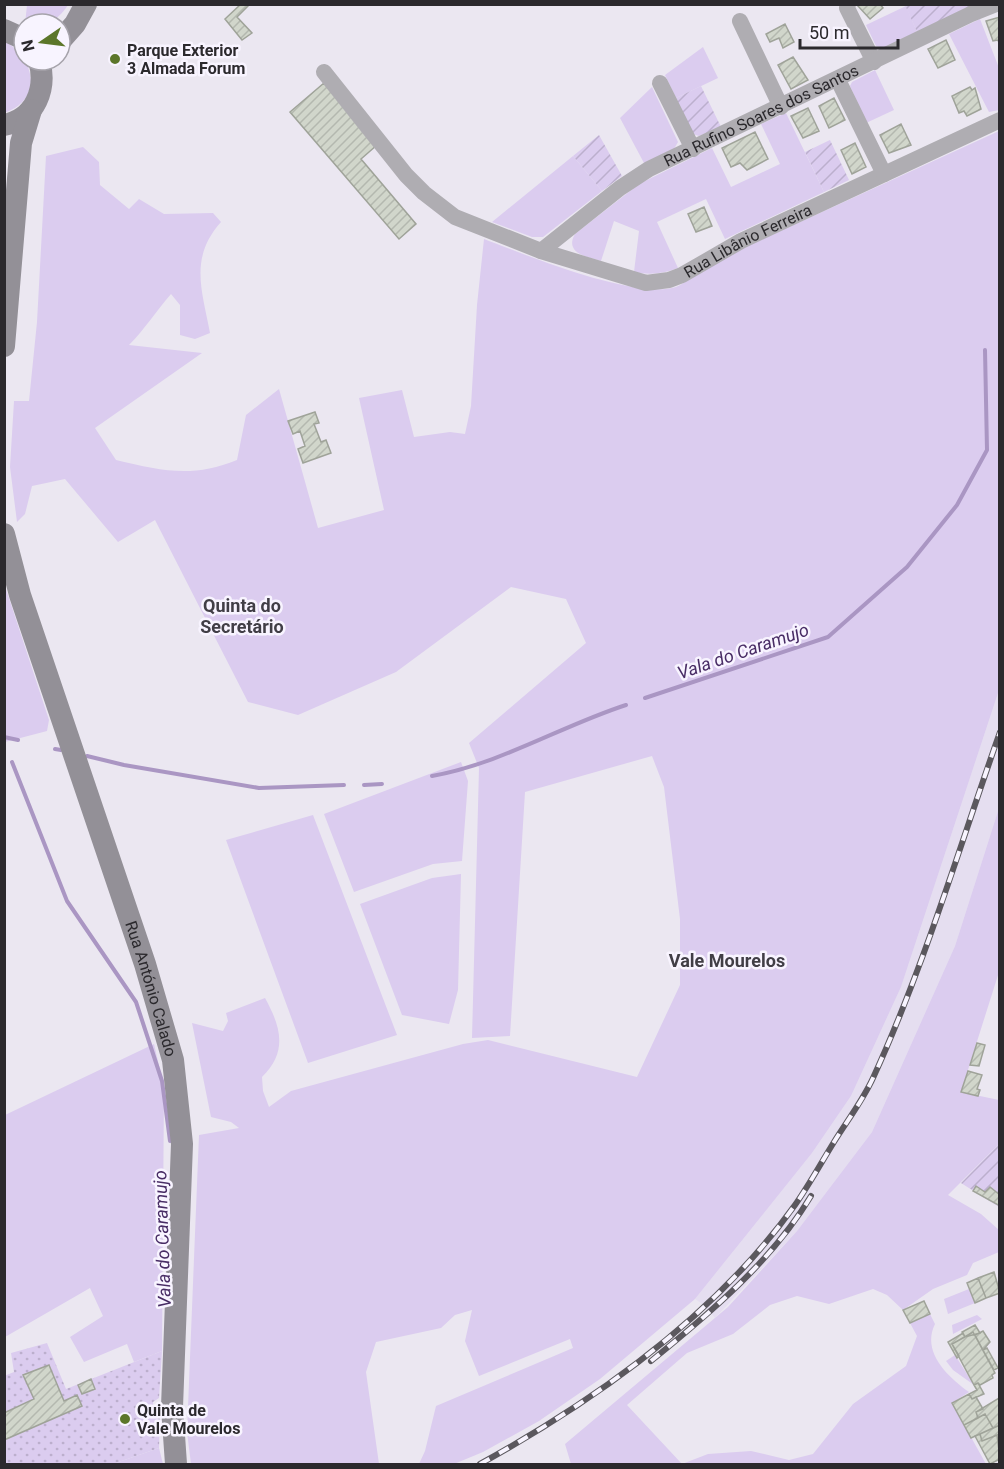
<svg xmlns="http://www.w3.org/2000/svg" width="1004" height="1469" font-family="Roboto,sans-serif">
	<defs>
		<pattern id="park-dots" width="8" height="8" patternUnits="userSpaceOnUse" patternTransform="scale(1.5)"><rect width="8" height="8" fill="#dbccef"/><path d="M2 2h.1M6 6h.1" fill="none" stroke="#bcafcd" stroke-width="1.8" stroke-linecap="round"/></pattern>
		<pattern id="garden-furrows" width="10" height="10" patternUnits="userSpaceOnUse" patternTransform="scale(1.5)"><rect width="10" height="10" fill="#dbccef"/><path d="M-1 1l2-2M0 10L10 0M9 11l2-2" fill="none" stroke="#bcafcd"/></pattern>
		<pattern id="building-hatch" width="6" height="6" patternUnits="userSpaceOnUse" patternTransform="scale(1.5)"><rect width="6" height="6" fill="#d1d6cb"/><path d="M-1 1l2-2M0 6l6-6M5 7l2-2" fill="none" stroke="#b4b8af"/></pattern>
	</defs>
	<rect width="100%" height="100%" fill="#ebe7f1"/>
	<!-- built -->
	<path fill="#e5def0" d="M999,690V808L955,946L872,1132L797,1231L715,1318L704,1305L695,1299L812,1153L851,1096L901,987Z"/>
	<!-- grass -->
	<path fill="#dbccef" d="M27,5V4L68,5C56,23 47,24 25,24Z
		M906,6L917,32L884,48L876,46L866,25Z
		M980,19L999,68V110L989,112L949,34Z
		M4,41C35,57 44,100 4,113Z
		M703,47L718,78L676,98L665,75Z
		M875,70L894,110L866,123L850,86L852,82Z
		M652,87L678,142L674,149L644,163L620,118Z
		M786,113L824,192L725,239L706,199L657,222L678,268C663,274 649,275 634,272L639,231L614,221L601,261C587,257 564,253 575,234L639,184L712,148L731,187L780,164L761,124Z
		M999,131V690L901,987L851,1096L812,1153L695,1299L600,1379L539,1421L483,1452L454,1464H419L425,1451L436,1406L573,1348L570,1339L479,1376L465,1341L472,1310L455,1315L441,1328L376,1342L366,1372L379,1464H191L187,1432L199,1135L239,1128L231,1122L211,1117L192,1023L223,1031L228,1021L226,1013L265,998C281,1027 288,1052 262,1077L263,1091L269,1107L291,1091L463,1044L488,1040L637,1077L680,985V919L664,787L652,756L525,792L510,1036L472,1038L479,768L469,743L586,643L566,599L511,587L396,672L298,715L248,702L155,520L118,542L65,479L32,486L25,514L17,522L10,467L14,401H29L37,322L46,156L83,147L99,162L100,185L129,209L139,199L164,214L213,213L221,222C189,258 202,290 210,333L195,339L180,335V305L171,294C156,311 145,329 129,345L202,353L95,428L116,460C162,471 193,478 237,460L246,415L279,389L318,528L384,510L359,398L402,390L414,437L450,432L465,434L471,406L477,305L484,239C526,255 635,300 676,287C686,283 697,272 706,265Z
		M573,156L602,191L543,237H532L492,222Z
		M5,586L49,720L47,731L5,742Z
		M461,762L468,781L462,861L433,864L354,892L324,814Z
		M999,808V972L961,1092L999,1100V1144L948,1195L981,1214L999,1230V1252L973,1263L967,1275L933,1289L903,1310L887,1295L873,1289L829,1304L797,1296L770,1305L733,1334L687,1353L627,1405L682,1464L708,1454L751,1451L789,1460L813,1454L853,1404L906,1366L917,1336L910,1323L930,1314L935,1324C921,1352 948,1377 969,1392L952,1403L986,1464H571L565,1444L728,1307L797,1231L872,1132L955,946Z
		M313,815L397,1035L308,1063L226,840Z
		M461,874L458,990L449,1024L402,1015L360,904L432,878Z
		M154,1044L164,1087L162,1351L134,1362L127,1344L84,1362L70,1337L103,1316L90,1288L5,1337V1115Z
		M969,1289L975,1303L948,1314L944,1299Z
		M977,1315L982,1319L953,1334L952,1325Z
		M955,1355L974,1385L953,1370L946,1361Z
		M159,1448L163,1464H113Z"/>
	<!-- park -->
	<path fill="url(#park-dots)" d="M47,1343L66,1389L162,1351L159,1398L153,1402L154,1413L160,1417L159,1448L113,1464H5L4,1376L14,1372L11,1353Z"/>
	<!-- garden -->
	<path fill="url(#garden-furrows)" d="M905,5H973L917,32Z
		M701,86L721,127L699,136L693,134L676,98Z
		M599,135L622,176L602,191L573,156Z
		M830,140L849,180L824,192L805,152Z
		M999,1144V1207L961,1183Z"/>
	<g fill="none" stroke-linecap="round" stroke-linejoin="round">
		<!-- stream -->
		<path stroke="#aa96c3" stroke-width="4" d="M645,698L828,637L907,567L957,505L987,450L985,350
			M4,737L18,740
			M55,749L61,750
			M87,756L124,765L259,788L344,785
			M12,762L67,901L136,1002L162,1081L170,1141
			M432,776C500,764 561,726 626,705
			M364,785L382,784"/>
	</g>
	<!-- building -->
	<path fill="url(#building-hatch)" stroke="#9fa399" stroke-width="1.5" d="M241,4H250L237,17L252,33L242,40L225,19Z
		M880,4L883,8L870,19L857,5Z
		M1000,17V43H999L998,40L993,41L986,21Z
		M785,24L794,42L783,48L779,38L770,42L766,34Z
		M946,40L955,60L938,68L928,49Z
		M793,57L808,80L791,89L778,65Z
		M324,83L377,145L361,159L416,224L399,239L290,112Z
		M970,87L972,90L975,88L981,109L967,116L964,111L959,113L952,96Z
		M834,98L845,120L829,128L819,106Z
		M808,108L819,131L803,138L791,116Z
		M901,124L911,145L889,153L880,135Z
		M755,132L768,159L747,170L740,163L731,167L722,148Z
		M855,143L866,167L852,174L841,150Z
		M704,207L712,226L696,232L688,214Z
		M315,412L319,423L314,424L321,442L326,440L331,453L303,463L298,449L305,446L300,431L293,434L288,421Z
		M977,1043L985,1045L979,1066L970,1065Z
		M968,1071L982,1075L977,1089L980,1090L978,1096L961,1092Z
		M976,1186L985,1192L990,1187L1000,1195V1206L973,1191Z
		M994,1272L1000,1293L986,1298L978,1278Z
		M978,1278L986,1298L975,1303L967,1283Z
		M924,1301L930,1314L910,1323L903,1310Z
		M975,1325L980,1333L965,1337L962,1332Z
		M983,1331L990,1342L983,1350L975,1335Z
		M973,1332L995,1373L992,1375L993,1378L980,1385L978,1383L974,1385L952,1344Z
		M963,1333L965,1337L952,1344L959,1356L957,1358L948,1342Z
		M987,1348L998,1368L994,1370L983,1350Z
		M49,1365L64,1401L77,1395L82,1406L4,1440V1413L34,1399L23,1375Z
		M91,1379L95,1389L82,1394L78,1385Z
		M978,1383L984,1394L972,1399L969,1394L977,1390L974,1385Z
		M969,1394L972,1399L976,1397L983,1409L976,1412L978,1418L964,1425L952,1403Z
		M999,1398L1000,1425L993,1428L985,1414L978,1418L976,1412Z
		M985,1414L993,1428L971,1438L964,1425Z
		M1000,1425V1434L982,1441L980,1434Z
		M980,1434L982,1441L997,1435L1000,1459L990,1464L975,1436Z"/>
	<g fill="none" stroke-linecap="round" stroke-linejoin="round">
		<!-- street -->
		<g stroke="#afadb2" stroke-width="16">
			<path d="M848,4L847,8L874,62"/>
			<path d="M740,21L781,107"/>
			<path id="s1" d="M324,72L406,175L424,193L455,217L541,251L646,283L669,280L682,275L741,241L1000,120"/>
			<path d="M838,80L884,174"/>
			<path d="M660,83L693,149"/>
			<path id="s2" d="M541,251L620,188L649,169L971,14L996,4"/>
		</g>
		<!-- secondary -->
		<g stroke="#939097" stroke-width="22">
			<path d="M4,30L24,39"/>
			<path d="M60,41L75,24L86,4"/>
			<path d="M4,125C36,119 47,88 39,60"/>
			<path d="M4,346L21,143L31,110"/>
			<path id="s3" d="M4,534L20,595L145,964L173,1060L182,1144L172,1407L176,1464"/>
		</g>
		<!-- rail casing -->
		<g stroke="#5b585e" stroke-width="6">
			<path id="rail" d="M651,1361C710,1313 772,1261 811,1196
				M480,1464C596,1400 717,1314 795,1205C809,1185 821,1163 834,1142C847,1121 863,1100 873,1078C924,967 959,848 1000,732"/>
		</g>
		<!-- rail -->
		<use href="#rail" stroke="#f8f4ff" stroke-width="4" stroke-dasharray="11" stroke-linecap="butt"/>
	</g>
	<!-- markers -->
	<g fill="#5c762a" stroke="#f8f4ff" stroke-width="2">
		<circle cx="115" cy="59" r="6"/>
		<circle cx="125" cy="1419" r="6"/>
	</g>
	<g text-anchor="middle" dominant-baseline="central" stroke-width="5" stroke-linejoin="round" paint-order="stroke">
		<!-- poi labels -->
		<g font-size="16" font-weight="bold" fill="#2b292d" stroke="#f8f4ff" text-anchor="start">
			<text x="127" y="50">Parque Exterior<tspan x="127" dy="18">3 Almada Forum</tspan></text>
			<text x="137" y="1410">Quinta de<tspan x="137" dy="18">Vale Mourelos</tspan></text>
		</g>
		<!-- street labels -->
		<g font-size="16" fill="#2b292d" stroke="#f8f4ff">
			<text stroke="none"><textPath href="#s2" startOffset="260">Rua Rufino Soares dos Santos</textPath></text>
			<text stroke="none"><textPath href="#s1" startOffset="510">Rua Libânio Ferreira</textPath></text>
			<text stroke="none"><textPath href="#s3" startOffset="478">Rua António Calado</textPath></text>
		</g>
		<!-- neighbourhood labels -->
		<g font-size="18" font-weight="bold" fill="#413e46" stroke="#f8f4ff">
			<text x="242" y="605">Quinta do<tspan x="242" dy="21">Secretário</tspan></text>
			<text x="727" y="960">Vale Mourelos</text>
		</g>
		<!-- water labels -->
		<g font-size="18" font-style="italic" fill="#482c65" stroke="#f8f4ff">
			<text transform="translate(743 651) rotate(-19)">Vala do Caramujo</text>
			<text transform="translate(162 1239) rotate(-92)">Vala do Caramujo</text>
		</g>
	</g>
	<!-- border -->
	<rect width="1004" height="1469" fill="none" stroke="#2b292d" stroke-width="12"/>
	<!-- north arrow -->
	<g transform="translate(42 42) rotate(256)"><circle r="28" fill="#f8f4ff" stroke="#a6a3ab" stroke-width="1.5"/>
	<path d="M0-4.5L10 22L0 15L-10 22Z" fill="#5c762a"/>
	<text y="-9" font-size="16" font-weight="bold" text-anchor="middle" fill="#2b292d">N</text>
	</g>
	<!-- scale -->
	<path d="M800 39v9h98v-9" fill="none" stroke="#2b292d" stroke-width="3"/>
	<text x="809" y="39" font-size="18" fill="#2b292d" stroke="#f8f4ff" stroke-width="4.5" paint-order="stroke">50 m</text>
</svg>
